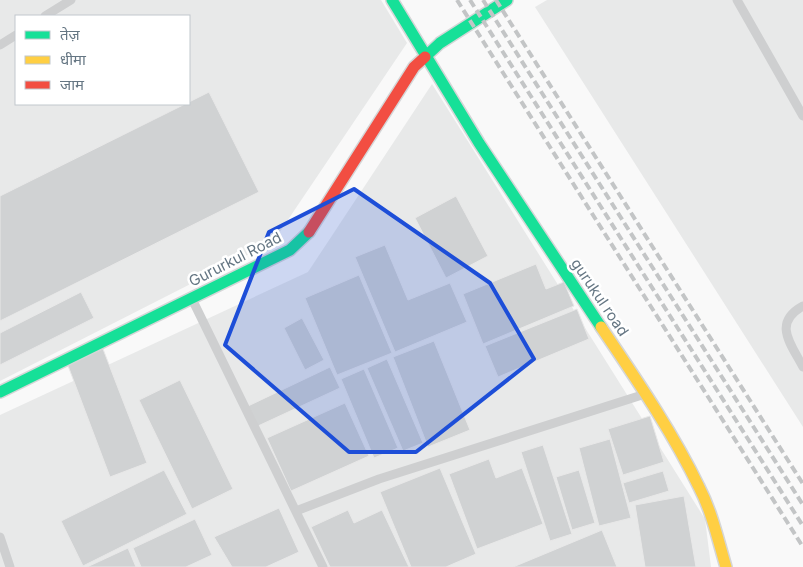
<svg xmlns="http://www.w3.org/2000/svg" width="803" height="567" font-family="Inter,'Noto Sans Devanagari',sans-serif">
	<rect width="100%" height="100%" fill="#f9f9f9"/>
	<!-- built -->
	<path fill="#e8e9e9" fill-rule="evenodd" d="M0,0H381L407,43L273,242L0,381ZM16,16H189V104H16Z
		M547,0H803V427L535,7Z
		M432,84L705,519L711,567H0V415L308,272Z"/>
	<!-- building -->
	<path fill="#d0d2d3" stroke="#e8e8e8" d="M209,92L259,192L0,321V196L185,104H189V102Z
		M456,196L488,256L446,278L415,218Z
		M385,245L408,300L450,283L467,322L395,352L355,257Z
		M536,264L546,289L564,282L574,306L483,344L463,294Z
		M359,275L392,353L337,375L305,298Z
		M81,292L94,318L0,365V333Z
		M577,309L589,339L498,377L485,346Z
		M302,318L324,360L305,370L284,328Z
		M434,341L470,430L428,447L393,357Z
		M103,349L147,463L110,477L67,363Z
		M387,359L423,443L403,451L367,368Z
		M330,367L340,388L258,426L248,406Z
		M364,369L398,448L374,458L341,379Z
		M180,380L233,489L192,509L139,400Z
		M345,403L369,456L291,491L267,438Z
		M650,416L664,462L623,475L608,429Z
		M610,439L631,518L599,526L579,448Z
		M543,445L572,534L550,541L521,452Z
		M489,459L496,478L522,468L543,524L477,549L449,474Z
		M440,468L476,554L446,567H411L380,492Z
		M164,470L187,514L83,566L61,521Z
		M579,470L595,523L572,530L556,477Z
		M663,471L669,491L629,503L623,483Z
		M684,496L696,567H645L635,505Z
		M279,508L299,552L266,567H232L214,537Z
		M348,510L354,523L382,510L409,567H330L311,527Z
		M195,519L212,555L186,567H141L133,548Z
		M602,530L617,567H513Z
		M128,548L136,567H87Z"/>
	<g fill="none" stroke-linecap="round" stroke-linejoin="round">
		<!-- fast casing -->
		<g stroke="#d5d6d7" stroke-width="14">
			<path id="fast" d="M392,0L479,143L601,327
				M425,57L440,43L507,0
				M0,392L290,250L309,232"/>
		</g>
		<!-- slow casing -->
		<g stroke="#d5d6d7" stroke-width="14">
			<path id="slow" d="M601,327C636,379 672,431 699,487C712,512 718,540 726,567"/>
		</g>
		<!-- jam casing -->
		<g stroke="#d5d6d7" stroke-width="14">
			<path id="jam" d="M309,232L414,67L425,57"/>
		</g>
		<!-- lane -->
		<path stroke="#cecfd0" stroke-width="9" d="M737,0L803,116
			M45,16L71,0
			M0,45L16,35
			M193,301L323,567
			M803,306C772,323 791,344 803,367
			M296,511L379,479L642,395
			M0,537L10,567"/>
		<!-- fast -->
		<use href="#fast" stroke="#16e098" stroke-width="11"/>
		<!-- slow -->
		<use href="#slow" stroke="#ffcf43" stroke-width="11"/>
		<!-- jam -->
		<use href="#jam" stroke="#f24e42" stroke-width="11"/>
		<!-- rail -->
		<path stroke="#c3c5c6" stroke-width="4" stroke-dasharray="8 4" stroke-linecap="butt" d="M457,0L803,547
			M470,0L803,526
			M483,0L803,505
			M496,0L803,484"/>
	</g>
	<!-- marked area -->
	<path fill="#1d4ed8" fill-opacity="0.2" stroke="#1d4ed8" stroke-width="4" stroke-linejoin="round" d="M354,189L490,283L534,359L416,452H349L225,345L269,232Z"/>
	<g text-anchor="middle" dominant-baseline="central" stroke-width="5" stroke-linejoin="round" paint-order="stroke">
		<!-- street labels -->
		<g font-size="15" fill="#657683" stroke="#fff">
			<text transform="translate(235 259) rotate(-27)">Gururkul Road</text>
			<text transform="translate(600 297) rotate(56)">gurukul road</text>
		</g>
	</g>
	<!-- legend -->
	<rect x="15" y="15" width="175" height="90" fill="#ffffff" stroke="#c1c8cd"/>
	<rect x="25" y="31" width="25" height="8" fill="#16e098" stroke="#c1c8cd"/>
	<text x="60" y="40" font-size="15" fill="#657683">तेज़</text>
	<rect x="25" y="56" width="25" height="8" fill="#ffcf43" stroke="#c1c8cd"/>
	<text x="60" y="65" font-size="15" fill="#657683">धीमा</text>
	<rect x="25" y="81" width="25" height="8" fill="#f24e42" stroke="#c1c8cd"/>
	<text x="60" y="90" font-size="15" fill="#657683">जाम</text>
</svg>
